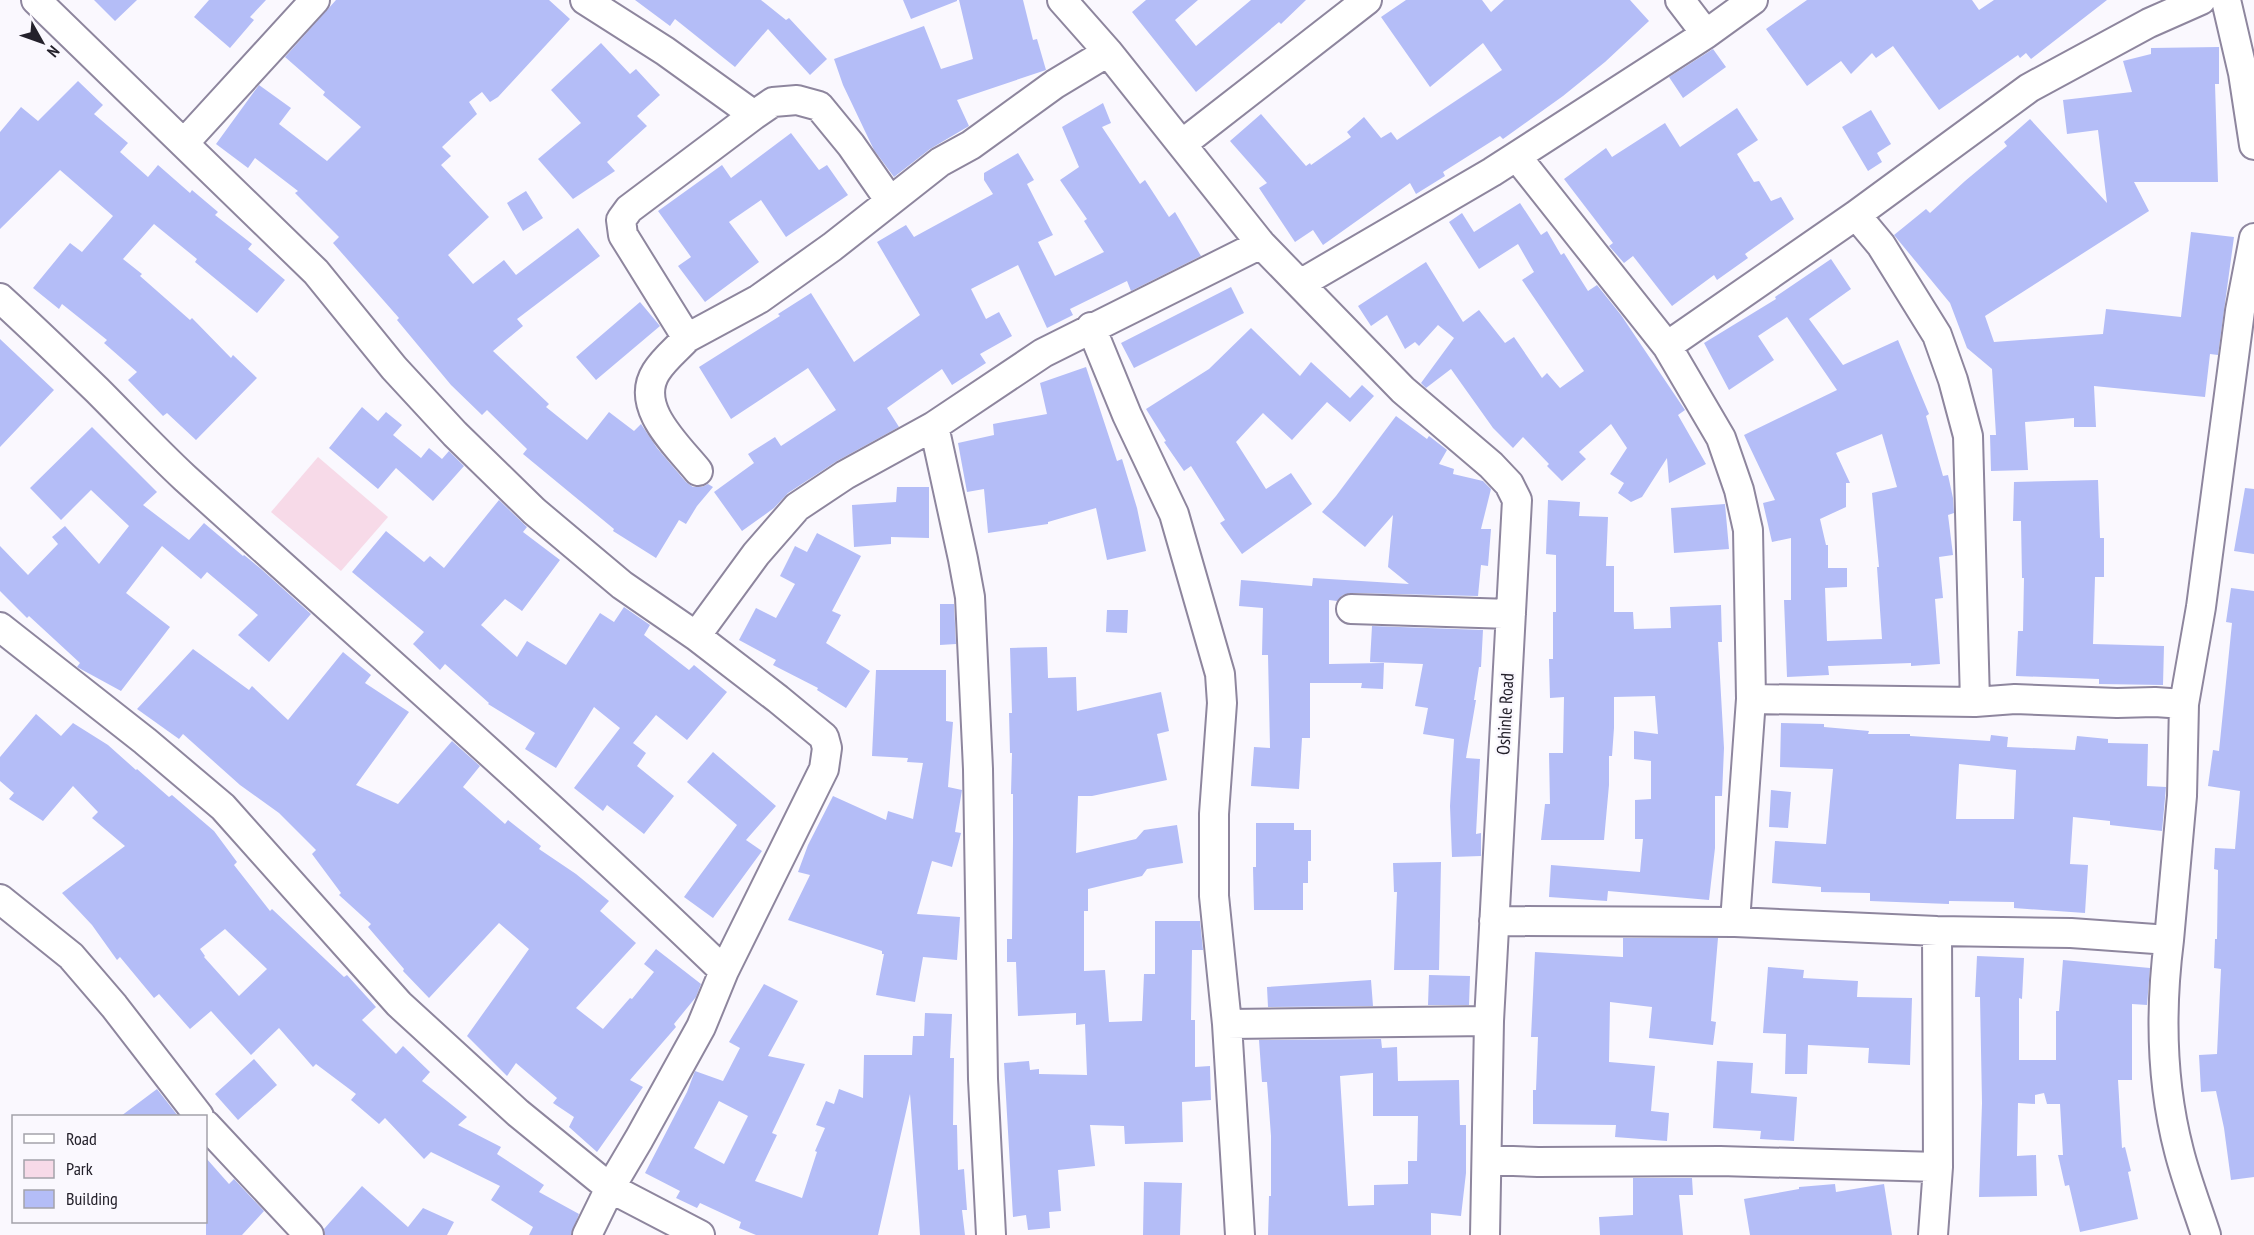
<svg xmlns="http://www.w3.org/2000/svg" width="2254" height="1235" font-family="'PT Sans Narrow',sans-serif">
	<rect width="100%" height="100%" fill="#faf8fe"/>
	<!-- green -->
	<path fill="#f7dae8" d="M318,457L388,517L341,571L271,512Z"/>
	<!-- building -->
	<path fill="#b4bdf7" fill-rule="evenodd" d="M94,0H137L115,21Z
		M209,0H266L250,17L254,20L230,48L194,17Z
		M336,0H549L570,19L498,97L490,102L482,92L469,102L477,114L442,147L451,156L441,165L489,217L448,255L473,284L504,260L516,275L578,228L600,256L517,319L523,326L493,351L549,404L546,407L587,440L609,412L634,431L641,424L657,448L686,482L693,487H702L708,484L713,487L697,506L686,524L679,520L656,558L613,531L614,529L523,454L527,449L487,410L482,415L451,385L397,320L399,318L333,243L339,237L295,193L298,191L255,158L248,168L216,144L259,85L291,108L279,124L327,161L361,127L323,95L325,92L285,57Z
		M635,0H761L786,20L789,18L827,59L810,75L768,29L735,67L675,19L670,26Z
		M903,0H957V1L911,19Z
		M959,0H1023L1033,40L1037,39L1046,70L957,100L969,126L930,149L894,177L874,150L843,85L834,59L924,26L941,69L973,59Z
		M1146,0H1198L1175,20L1196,46L1251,0H1306L1281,24L1279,22L1196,92L1132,12Z
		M1406,0H1482L1491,12L1504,0H1630L1649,21L1605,62L1563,96L1503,139L1500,136L1443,172L1445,176L1416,194L1410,183L1323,245L1313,230L1295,242L1259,188L1267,183L1230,141L1261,114L1306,166L1310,163L1311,165L1351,137L1347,132L1364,117L1381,138L1391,132L1397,140L1502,70L1483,43L1430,87L1381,17Z
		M1807,0H1972L1979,10L1994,0H2107L2031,59L2026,53L2020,58L2018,55L1939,110L1893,46L1876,58L1872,53L1851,74L1841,61L1807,86L1766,29Z
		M601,43L630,74L636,69L660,95L637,116L647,126L607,162L615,171L573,199L538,159L581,123L551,90Z
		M2219,47V84H2215L2218,182H2134L2149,211L1985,316L1994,342L2103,334L2106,309L2181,317L2191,232L2234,237L2218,355L2210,354L2205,397L2094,386L2096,427H2074V418L2025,422L2028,470L1991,471L1990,435H1996L1992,369L1967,348L1950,303L1894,235L1926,209L1930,213L1965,181L2007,146L2004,142L2030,119L2107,203L2098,130L2067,134L2063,100L2132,92L2123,61L2151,54V48Z
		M1713,49L1726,67L1683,98L1669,77Z
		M78,81L103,105L94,114L128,143L120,152L148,177L158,165L190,193L192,190L218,212L215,215L252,244L248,249L285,280L257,313L195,262L197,259L154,224L123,259L142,274L140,276L190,320L192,318L231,358L233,355L257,378L196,440L167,413L163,416L128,380L137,372L104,343L107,340L62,304L59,309L33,288L70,243L82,252L113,216L60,170L0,229V132L21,107L38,121Z
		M1103,103L1111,123L1102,127L1140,184L1145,180L1169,217L1175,212L1201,256L1131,291L1127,281L1070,309L1073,315L1047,328L1018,265L971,289L986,319L999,312L1012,336L980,354L986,363L952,385L942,369L887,408L899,427L837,461L788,493L774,508L742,531L714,492L754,463L748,454L775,437L781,446L836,410L808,368L731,419L699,367L780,316L778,314L811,293L854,362L920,315L877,242L906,225L914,237L993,194L984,180V173L1018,153L1034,180L1027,184L1053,235L1038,242L1055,276L1104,252L1084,221L1087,219L1060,180L1079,167L1062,127Z
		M1737,108L1758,140L1737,154L1754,182L1759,181L1771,201L1781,197L1794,219L1745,254L1748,258L1717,280L1714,275L1672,306L1633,256L1624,263L1609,246L1613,243L1564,179L1606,148L1612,157L1665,123L1680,147Z
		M1871,110L1891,144L1877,153L1882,162L1868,171L1842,127Z
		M791,133L819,170L827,165L848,195L786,237L761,200L729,222L759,262L705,302L678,266L691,257L658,211L722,165L731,178Z
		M526,191L543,218L523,231L507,203Z
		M1520,203L1541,235L1547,231L1561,255L1564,253L1588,291L1597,285L1621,315L1685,410L1678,415L1706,464L1669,483L1667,458L1642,497L1631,502L1618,493L1624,483L1610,474L1627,448L1611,424L1579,452L1586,459L1562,481L1547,466L1549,464L1523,437L1513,448L1493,428L1451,369L1426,388L1421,383L1454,338L1438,325L1419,346L1415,342L1405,349L1387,315L1371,326L1358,306L1426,262L1463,322L1479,310L1505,343L1514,337L1542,378L1547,373L1560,388L1584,371L1522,280L1534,272L1518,244L1479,269L1449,222L1462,213L1474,232Z
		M1831,259L1851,289L1809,319L1843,365L1898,340L1929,414L1926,416L1943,476L1948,475L1953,498L1954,513L1948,515L1953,555L1939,557L1943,598L1935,599L1940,664L1911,666V663L1828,666L1829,675L1787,677L1784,600H1791V538L1772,542L1763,503L1775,500L1744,435L1837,390L1787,317L1758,336L1774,360L1729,390L1704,343L1776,299L1775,297ZM1882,434L1897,487L1872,493L1879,567H1877L1882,639L1827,641L1825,588L1847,587V568H1828V545H1826L1820,519L1846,507V483H1850L1836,453Z
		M1231,287L1244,313L1134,368L1121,343Z
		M640,302L660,326L596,380L576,357Z
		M1251,328L1300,376L1311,362L1350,398L1362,385L1374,396L1350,422L1327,402L1292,440L1263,413L1236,442L1266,489L1291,473L1312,504L1242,554L1220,523L1225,520L1191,466L1184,471L1164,442L1166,441L1146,409L1209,369Z
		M0,339L54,390L0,447Z
		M1086,367L1117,461L1122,459L1137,508L1146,551L1107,560L1096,508L1048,522V524L988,533L984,489L967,492L958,443L994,435L993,424L1047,414L1040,383Z
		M362,407L378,421L386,412L402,425L393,435L421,458L429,448L442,459L449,451L464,466L433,501L396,468L378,489L329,448Z
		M1396,416L1427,439L1429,436L1447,450L1439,464L1454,469L1453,474L1483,481L1491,489L1481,529H1491L1488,566L1481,565L1478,596L1352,593L1343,595L1337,601L1329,600V664L1384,663L1383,689L1361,688L1362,683H1310V738H1302L1299,789L1251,786L1254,747L1270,748L1268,655H1262L1263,608L1239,606L1241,580L1312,586L1313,578L1409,584L1388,567L1393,515L1365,547L1322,512L1336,496Z
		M92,427L157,492L143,505L189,540L204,523L243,556L244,555L260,568L311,614L269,662L238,635L258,615L207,572L201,579L162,546L126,593L170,627L121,691L77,667L80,663L29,616L27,618L0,591V546L28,575L58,544L52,537L65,526L99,564L129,526L91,490L61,520L30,488Z
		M2098,480L2100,538H2104V577H2095L2093,644L2164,646L2163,685L2099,684V679L2016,676L2018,631H2023L2024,578H2022L2021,521H2013L2014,482Z
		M897,487H929V538L891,537V544L854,547L852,505L896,502Z
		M2245,488L2254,489V554L2234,551Z
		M499,500L527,527L523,532L560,560L522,611L505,599L481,625L517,657L527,641L566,665L600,613L614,622L624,607L650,625L644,635L689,670L694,665L727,692L687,740L656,715L633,743L646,753L637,766L674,796L644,834L607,805L603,811L574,788L620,728L594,707L556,768L525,749L535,733L488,704L489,703L445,664L440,670L413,644L424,632L352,572L386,531L424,562L430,556L444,568Z
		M1548,500L1580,502L1579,516L1608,517L1606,566H1614V612H1633L1634,629L1671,628L1670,607L1721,605L1722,642H1718L1724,748L1722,796H1715V848L1709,900L1608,891L1607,901L1549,897L1551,865L1640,872L1643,839H1635V800L1651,799V761L1634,759V731L1658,734L1655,696L1614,697V728L1612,756H1609V785L1604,840H1541L1545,804H1550L1549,753H1563L1564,697L1550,698L1549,659H1553V612H1556V555L1546,554Z
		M1725,504L1729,549L1674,553L1671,508Z
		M817,533L861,556L832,611L841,615L826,643L870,671L846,708L817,690L818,688L773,665L776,660L739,640L756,608L776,618L795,584L780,576L795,546L807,552Z
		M2231,588L2254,591V1177L2231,1180L2224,1128L2216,1091L2201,1092L2199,1055L2217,1054L2221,969L2214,968L2215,939H2217L2218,870L2214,869L2215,848L2235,849L2240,791L2208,786L2213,750L2219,751L2232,623L2226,622Z
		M940,604H954L956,644L940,645Z
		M1107,610H1128L1127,633L1106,632Z
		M1372,626L1483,630L1481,667H1479L1474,700H1476L1466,758L1480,759L1476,834L1481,833V856L1452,857L1450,806L1454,739L1423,734L1428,708L1415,706L1423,664L1370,662Z
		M1047,647L1048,678L1076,677L1077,711L1161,692L1169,731L1157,734L1167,780L1092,796H1078L1076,853L1136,839L1144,830L1177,825L1183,863L1147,869L1142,876L1088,889V911H1084V971L1105,970L1109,1022L1142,1021L1144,974H1155V921H1200L1203,950H1192L1191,1020H1195V1067L1210,1066L1211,1100L1182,1102L1183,1142L1125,1144L1124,1126L1090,1125L1095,1166L1058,1170L1061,1211L1049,1212L1050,1228L1028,1230L1026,1215L1013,1217L1004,1063L1029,1061L1030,1070L1039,1069V1074L1087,1075L1085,1024L1076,1025V1013L1018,1016L1016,962H1007V939H1012L1013,841V794H1011L1012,753H1010L1009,713H1012L1010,648Z
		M193,649L249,690L252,686L288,720L343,652L371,675L365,683L409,712L356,785L398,804L452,741L480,766L463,787L505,824L508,820L541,846L539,849L576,874L609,901L600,911L636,943L576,1008L603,1029L630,998L632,999L654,972L644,964L656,949L701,984L696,997L674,1024L676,1027L630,1080L643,1087L597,1152L569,1127L574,1117L553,1103L557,1098L516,1063L507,1076L467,1036L529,949L499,923L429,998L403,971L404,969L368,927L371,924L339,895L341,893L312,854L316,850L279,813L240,785L183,734L179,739L137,709Z
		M876,670H946V721L953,722L948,787L962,790L955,832L961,833L952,867L932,861L917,914L960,917L957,960L923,957L915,1002L876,995L884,954H882V951L788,920L810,875L798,872L808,845L833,796L886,820L888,811L913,819L923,763L907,762L908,758L872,756Z
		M36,714L61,736L73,723L108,745L136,770L137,769L169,797L172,795L214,831L237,862L234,865L270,911L272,909L344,977L347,975L376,1007L362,1020L396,1054L403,1046L430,1072L422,1081L467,1117L458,1125L501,1147L497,1154L544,1185L539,1192L579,1214L571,1235H529L533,1227L491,1200L500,1186L431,1152L424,1159L385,1118L379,1124L351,1100L356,1094L316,1064L313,1067L279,1028L251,1055L211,1011L190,1029L159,994L154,998L120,957L117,960L92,925L62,893L125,846L92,818L98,812L73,786L43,821L9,799L14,793L0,781V757ZM225,929L267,969L239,996L204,957L205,956L200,949Z
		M1781,723L1824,724V727L1869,731L1868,734H1910V736L1990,741L1991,735L2008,737L2007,747L2075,750L2077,736L2108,739V743L2148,744L2147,786L2166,787L2162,831L2110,825V821L2073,817L2070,864L2088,865L2085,913L2014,908V902L1949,901V904L1870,901V893L1821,892V887L1772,883L1775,841L1826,844L1833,769L1780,767ZM1959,764L2016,770L2014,819H1956Z
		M713,752L776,806L746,840L762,851L713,918L684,897L737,825L687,782Z
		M1771,790L1791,792L1788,828L1769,827Z
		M1256,823H1294V830H1311V861H1308V883H1303V910H1254L1253,867H1256Z
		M1441,862L1439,970H1394L1397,892H1394L1393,863Z
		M1623,938H1718L1711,1021L1716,1022L1713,1045L1649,1038L1652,1007L1610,1002L1609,1062L1655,1066L1651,1111L1669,1113L1667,1141L1615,1137L1616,1125L1533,1124V1090H1536L1538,1037H1531L1535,952L1623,957Z
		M1977,956L2024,958L2022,999L2019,998V1060H2056V1011H2059L2063,960L2150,968L2147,1005L2132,1004V1080H2118L2122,1148L2125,1147L2131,1171L2128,1172L2138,1219L2080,1232L2069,1185L2065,1186L2058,1155H2063L2060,1104H2047L2044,1093L2035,1095V1104L2018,1103L2017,1156L2036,1155L2037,1196L1979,1197L1982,1103L1980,997H1975Z
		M1768,967L1804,970L1803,978L1858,981L1857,997L1912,998L1910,1065L1868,1063L1869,1048L1808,1045L1807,1074H1785L1786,1034L1763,1033Z
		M1429,975L1470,976L1469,1005H1428Z
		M1371,980L1373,1006L1268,1007L1267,987Z
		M764,984L798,1001L768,1056L805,1064L772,1133L777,1135L755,1181L802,1198L817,1152L815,1151L825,1128L816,1125L826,1101L834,1104L839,1089L863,1098L864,1055H912L913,1036H924L925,1013L952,1014L950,1058H954L953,1125H957L958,1170L964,1169L967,1210H962L965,1235H920L910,1094L878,1235H756L739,1228L741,1222L700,1203L697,1208L676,1198L680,1191L645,1173L687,1092L695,1071L723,1081L740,1048L729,1042ZM719,1101L748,1116L724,1164L694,1148Z
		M1381,1039L1382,1048L1397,1047L1398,1081L1459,1080L1460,1125H1466V1173L1461,1216L1431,1213V1235H1268L1269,1196H1271V1136L1267,1082H1262L1259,1040ZM1373,1073V1116H1418L1417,1161H1408V1184L1374,1185V1205L1348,1206L1340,1076Z
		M254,1059L277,1085L238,1120L215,1094Z
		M1717,1061L1753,1063L1751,1093L1797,1097L1794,1141L1760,1139L1761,1131L1713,1128Z
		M157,1089L178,1116H121Z
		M206,1158L229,1184L234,1179L264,1211L242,1235H206Z
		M1633,1178H1692L1693,1195H1679L1683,1235H1600L1599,1217L1633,1215Z
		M1144,1182L1182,1183L1180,1235H1143Z
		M1835,1184L1836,1192L1884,1184L1892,1235H1750L1744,1199L1799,1189V1187Z
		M362,1186L408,1227L423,1208L454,1222L447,1235H325L324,1229Z"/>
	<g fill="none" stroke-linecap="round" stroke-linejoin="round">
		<!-- minor casing -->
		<g stroke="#8e869e" stroke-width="32">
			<path id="minor" d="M36,0L316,272L394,368L455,434L534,511L622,585L696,636L778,699L824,737L827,748L824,769L724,971L701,1027L639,1139L610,1188L587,1235
				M585,0L665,51L754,115L629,209L621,220L623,235L687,338C678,348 664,359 656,372C634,407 677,445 698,471
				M1062,0L1108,52L1261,244L1403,390L1491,465L1509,484L1517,500L1489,1021L1485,1235
				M1680,0L1706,34
				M2226,0L2243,73L2254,145
				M754,115L773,102L797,100L819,106L851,145L890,201
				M185,142L315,0
				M1182,144L1367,0
				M1517,157L1667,346L1721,438L1739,490L1748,530L1751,699L1735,922
				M1856,215L2029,88L2149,23L2201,0
				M1300,284L1492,172L1706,34L1753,0
				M0,298C33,328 65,359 97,390C126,419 155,450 185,478C366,642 549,802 724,971
				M1091,327L1127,415L1174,514L1220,674L1222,703L1214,814V896L1227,1024L1240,1235
				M687,338L759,299L832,247L940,162L971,145L1055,84L1108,52
				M1667,346L1856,215L1881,245L1937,335L1953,380L1968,436L1975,702
				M1351,609L1511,614
				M0,627L145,741L223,807L399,1004L518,1113L610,1188L700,1235
				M696,636L756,554L797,507L845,475L934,426
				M1751,699L1975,702L2015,699L2117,703L2155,702L2184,704
				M0,899L71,956L114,1006L199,1116
				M1494,921L1735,922L1937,931L2071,933L2169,940L2182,796L2184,704L2201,607L2240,311L2254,238
				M2169,940C2160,1011 2161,1082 2179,1151C2186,1179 2197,1207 2206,1235
				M1227,1024L1489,1021
				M206,1125L309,1235
				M1487,1160L1538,1162L1720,1161L1938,1167L1937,931
				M991,1235L983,1079L978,769L970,597L963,559L934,426L1043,353L1261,244
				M1933,1235L1938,1167"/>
		</g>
		<!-- minor -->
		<use href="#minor" stroke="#fff" stroke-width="28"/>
	</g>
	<g text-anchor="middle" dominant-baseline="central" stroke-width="5" stroke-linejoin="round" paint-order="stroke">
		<!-- street labels -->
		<g font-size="18" fill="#24212b" stroke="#faf8fe">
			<text transform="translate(1505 714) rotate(-87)">Oshinle Road</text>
		</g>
	</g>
	<!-- legend -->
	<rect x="12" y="1115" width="195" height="108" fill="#faf8fe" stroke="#a4a2aa" stroke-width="1.5"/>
	<rect x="24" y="1134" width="30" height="9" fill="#ffffff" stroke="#a4a2aa" stroke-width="1.5"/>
	<text x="66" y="1145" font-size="18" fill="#24212b">Road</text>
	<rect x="24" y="1160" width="30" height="18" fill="#f7dae8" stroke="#a4a2aa" stroke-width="1.5"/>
	<text x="66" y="1175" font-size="18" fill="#24212b">Park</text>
	<rect x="24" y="1190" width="30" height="18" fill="#b4bdf7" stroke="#a4a2aa" stroke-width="1.5"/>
	<text x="66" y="1205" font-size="18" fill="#24212b">Building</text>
	<!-- north arrow -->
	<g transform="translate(42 42) rotate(130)" stroke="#faf8fe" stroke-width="4.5" paint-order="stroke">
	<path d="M0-4.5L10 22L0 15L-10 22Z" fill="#24212b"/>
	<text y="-9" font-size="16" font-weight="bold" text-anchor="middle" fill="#24212b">N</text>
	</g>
</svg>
